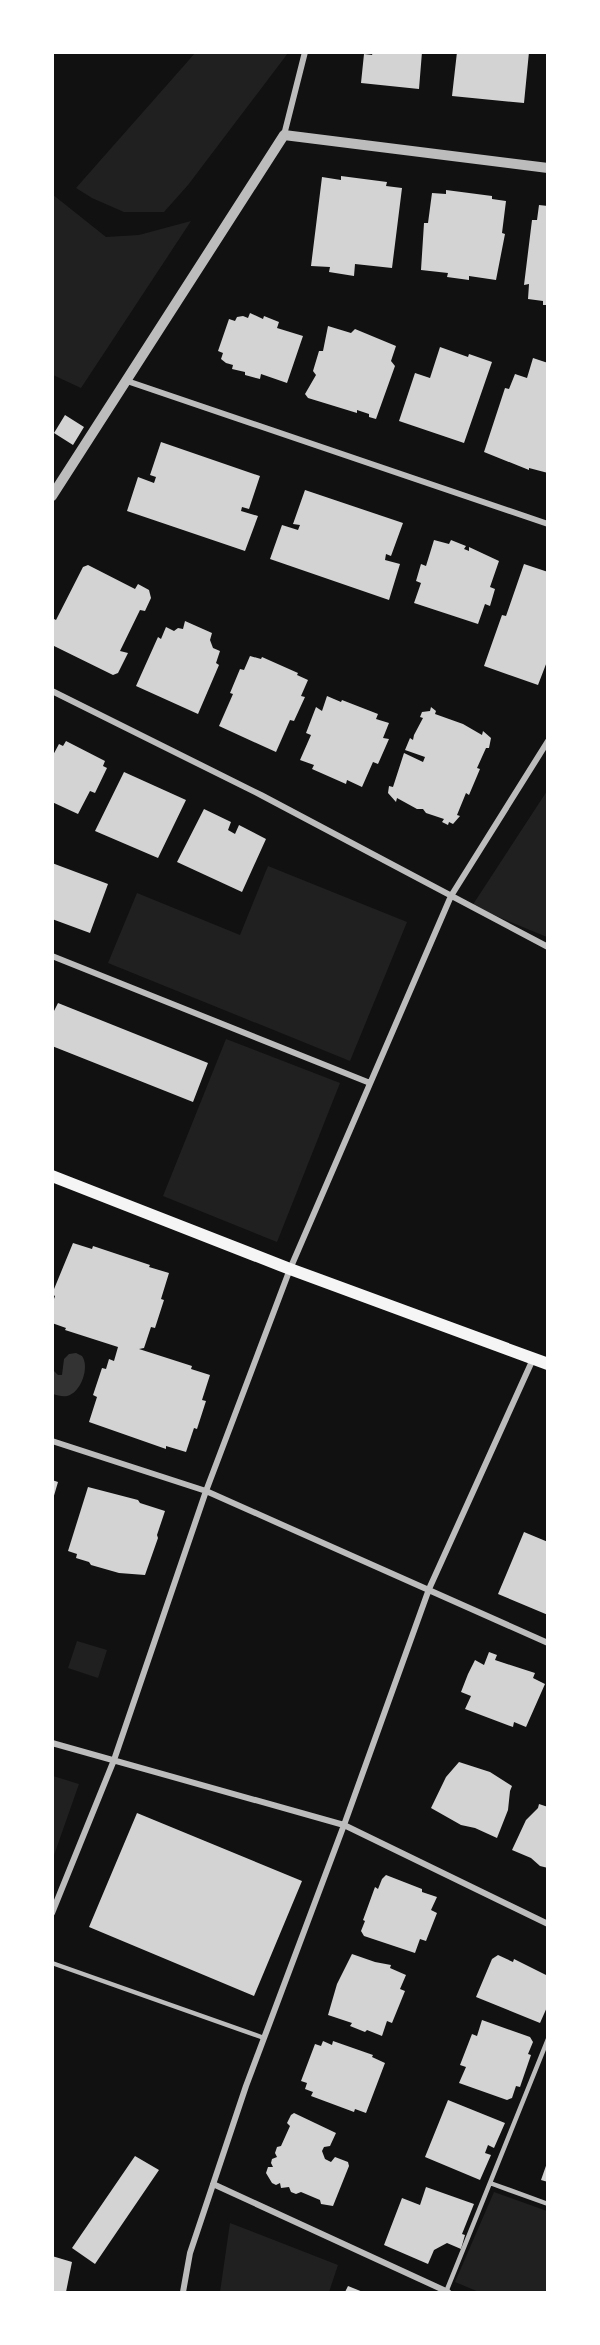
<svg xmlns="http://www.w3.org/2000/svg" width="600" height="2345" font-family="Overpass,sans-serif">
	<rect width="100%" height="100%" fill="#111"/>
	<!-- green -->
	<path fill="#202020" d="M196,52L288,53L188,185L164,212H124L92,198L76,188Z
		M52,194L106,237L139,235L191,221L81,388L53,375Z
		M547,791V937L472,906Z
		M268,866L407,922L350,1061L108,963L137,893L240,935Z
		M226,1039L340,1083L277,1242L163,1196Z
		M77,1641L107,1650L98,1678L68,1668Z
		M53,1776L79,1784L53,1858L52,1776Z
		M494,2192L547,2211V2292H479L455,2282Z
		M230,2223L338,2265L329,2292H220Z"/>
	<!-- water -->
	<path fill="#333" d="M76,1353L82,1356C90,1367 81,1393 67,1396C62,1397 57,1395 53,1394V1370L58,1375H62L64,1359L69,1354Z"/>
	<!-- building -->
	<path fill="#d3d3d3" d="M373,52H422L419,89L361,83L364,54L372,55Z
		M457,52H529L524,103L452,96Z
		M341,176L387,182L386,186L402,188L392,268L355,264L354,276L329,272L330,267L311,266L322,177L341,180Z
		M446,190L492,196V199L506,201L502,233L505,234L496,280L469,276V280L447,277L448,273L421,270L424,223H428L432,193L446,194Z
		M539,205L548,206V305H543V301L528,299L529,284L524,285L532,220H537Z
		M250,313L263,319L264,316L279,322L277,328L303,336L287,383L261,374L260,379L245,375V372L232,369L233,365L226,363L221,359L223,353L218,351L229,319L235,321L237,317L243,316L248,318Z
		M328,326L351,333L355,329L396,346L391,361L395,366L376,419L369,417V414L357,410V413L308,398L305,394L316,375L313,371L319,351H323Z
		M440,347L468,357L469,354L492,362L464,443L399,421L415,373L430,378Z
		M533,358L548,363V473L529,468V470L484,452L505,388L509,389L515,374L527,378Z
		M65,415L84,427L73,445L54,433Z
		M161,442L260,476L249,509L242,507L241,511L258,516L245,551L127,511L138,477L154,483L156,477L150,475Z
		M305,490L403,523L391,556L386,554L385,560L400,564L389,600L270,559L282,525L298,530L300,525L293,524Z
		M434,540L449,544L451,540L466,546L464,549L469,551V547L499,561L490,587L495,589L490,606L485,604L478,624L414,603L421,583L416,581L421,564L426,566Z
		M524,564L548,572V659L538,685L484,666L502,615L506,616Z
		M88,565L135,589L138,584L149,590L151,598L145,611L140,610L120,651L128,653L118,673L113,675L52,645V618L56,620L83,567Z
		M185,621L212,633L210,640L213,648L220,651L216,663L219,665L198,714L136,686L158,637L161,639L166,627L174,631L178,628L183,629Z
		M250,656L261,659L262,657L298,673L297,675L308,680L301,696L305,697L294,721L290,720L276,752L219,726L233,694L230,693L240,669L244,670Z
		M327,696L341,702L342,700L378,714L376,719L389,723L383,738L389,739L378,764L373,762L362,787L347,780L346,784L312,769L314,765L300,760L311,735L306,733L316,707L322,711Z
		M431,707L436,711L435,714L463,724L482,735L483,731L491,738L489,748H486L477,768L480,769L469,795L466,793L457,815L460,816L453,824L449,822L448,825L442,822L444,819L426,813L423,809H417L397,798L396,802L388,793L389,786L393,787L404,753L423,762L425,757L405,750L410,738L413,740L414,735L423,718L420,717L422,712L430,711Z
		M66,741L105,761L103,766L107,768L95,793L90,791L78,814L52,802V757L59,744L63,746Z
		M124,772L186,800L158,858L95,831Z
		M204,809L231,822L228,830L235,834L239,825L266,839L242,892L177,862Z
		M52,863L108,884L90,933L52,919Z
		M58,1003L208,1063L193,1102L52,1046V1015Z
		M73,1243L92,1249L93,1246L150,1265L149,1267L169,1273L161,1299L164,1300L155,1328L151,1327L144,1348L139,1349L192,1366L191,1369L210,1375L202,1400L206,1401L197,1429L194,1428L186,1452L166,1446V1449L89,1422L97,1397L93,1395L102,1368L106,1369L109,1359L114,1361L118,1347L65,1330L66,1328L52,1323V1305L55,1296L52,1294Z
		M52,1480L58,1482L53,1499H52Z
		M88,1487L138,1500L140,1503L165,1511L157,1535L158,1538L145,1575L119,1573L91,1565L89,1562L76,1558L77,1554L68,1551Z
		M524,1532L548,1542V1615L498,1594Z
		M489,1652L497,1655L495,1660L535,1673L533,1678L545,1684L526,1727L514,1722L513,1727L465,1709L471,1696L461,1692L468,1674L475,1660L484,1665Z
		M459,1762L490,1772L512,1786L510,1791L508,1810L497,1838L475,1828L461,1825L431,1808L446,1777Z
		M539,1804L548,1807V1868L540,1866L531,1858L512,1850L526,1820L538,1808Z
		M137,1813L302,1881L254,1996L89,1927Z
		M386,1875L422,1889V1892L437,1897L431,1910L437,1913L426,1941L420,1939L415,1953L364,1936L361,1931L365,1921L363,1920L375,1887L378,1889L382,1879Z
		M352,1954L375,1962L391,1965L390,1968L406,1975L400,1989L405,1991L392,2023L387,2021L382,2036L367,2030L365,2032L350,2026L352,2023L328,2015L337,1984Z
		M498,1955L513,1962L514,1959L548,1976V2005L540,2023L476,1997L492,1959Z
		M482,2020L530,2037L533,2042L528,2054L531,2055L520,2087L516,2086L512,2098L507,2100L459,2083L466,2067L460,2065L472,2034L477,2036Z
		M323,2041L332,2045L333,2041L373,2055L372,2057L385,2063L366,2113L355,2109L354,2112L311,2096L313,2092L305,2089L307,2083L301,2081L315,2044L321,2046Z
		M448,2100L505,2123L494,2148L488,2145L485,2153L491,2155L480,2180L425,2157Z
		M294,2113L336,2133L330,2146L324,2147L322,2151L325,2159L331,2162L335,2157L348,2162L349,2166L333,2206L321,2204L320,2200L301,2192L296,2194L291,2192L289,2187L281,2188L280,2183L276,2185L272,2183L266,2173L268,2167H273L271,2163L272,2159L277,2157L275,2153L277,2147L281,2146L290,2126L287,2123L291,2115Z
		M135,2156L159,2170L95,2264L72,2248Z
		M547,2163H548V2182L541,2180Z
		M426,2187L474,2204L462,2234L465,2235L461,2249L447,2243L434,2250L428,2264L384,2245L402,2198L420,2205Z
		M52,2256L72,2262L66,2292H52Z
		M348,2286L363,2292H345Z"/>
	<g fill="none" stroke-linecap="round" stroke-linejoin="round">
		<!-- service -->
		<path stroke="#bcbcbc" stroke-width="4.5" d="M52,1963L264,2038
			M490,2183L548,2204
			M446,2292L548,2039"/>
		<!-- minor -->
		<path stroke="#bcbcbc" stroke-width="6" d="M284,135L305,52
			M127,381L548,524
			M52,691L261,795L548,947
			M52,956L370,1083
			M52,1441L206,1491L548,1643
			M52,1743L344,1825L548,1924
			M52,1913L114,1760L206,1491L290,1269L451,896L548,741
			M213,2184L448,2292
			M183,2292L190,2253L246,2086L344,1825L429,1589L533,1359"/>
		<!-- tertiary -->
		<path stroke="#bcbcbc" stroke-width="10" d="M52,496L284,135L548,168"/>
		<!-- secondary -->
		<path stroke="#f5f5f5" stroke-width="12" d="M52,1176L290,1269L548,1364"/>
	</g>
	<!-- border -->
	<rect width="600" height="2345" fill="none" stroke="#ffffff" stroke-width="108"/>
</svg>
